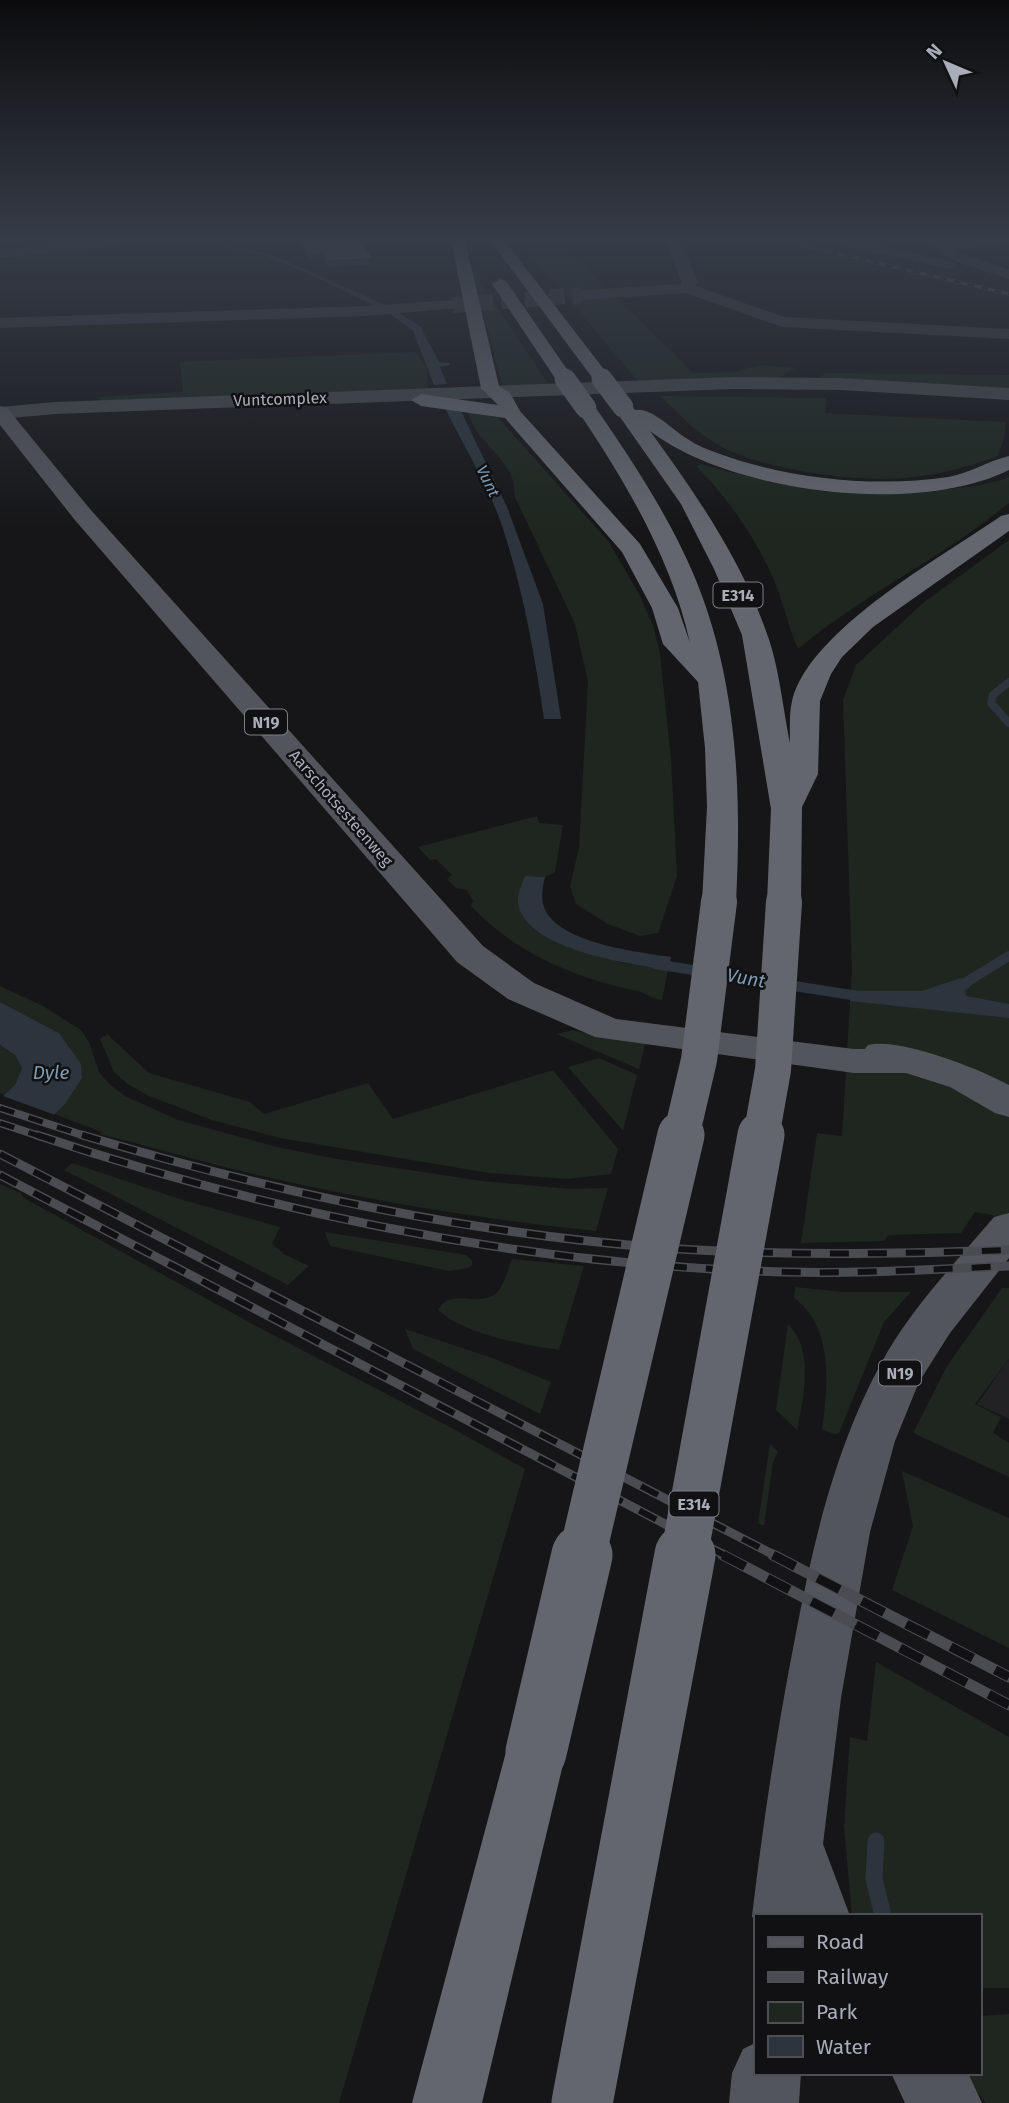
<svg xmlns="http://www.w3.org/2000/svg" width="1009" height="2103" font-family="'Fira Sans',sans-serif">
	<rect width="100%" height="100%" fill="#161618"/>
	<!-- built -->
	<path fill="#222225" d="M1009,1359V1419L977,1404Z"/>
	<!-- green -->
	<path fill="#1e261f" d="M515,236H554L693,373L734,372L760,365L795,368L781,377L638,381Z
		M472,269H476L483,280L480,281L551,388L506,387L501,382Z
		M415,352L427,368L428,389L101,401L99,397L183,392L180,362Z
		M827,373L1009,375V389L819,377Z
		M660,396L826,398L825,413L1006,422L1004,439L997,457C969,466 943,474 914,477C863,484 772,471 726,449C700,437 680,415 660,396Z
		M468,410L494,413L609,542L639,594L653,625L660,653L671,759L677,876L658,933L640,936L608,924L576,904L570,886L579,848L588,682L575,624L515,497C514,490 514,481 511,475C500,452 471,435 468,410Z
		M701,464C784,488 860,500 946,489C968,487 988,485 1009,477V503C943,558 865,593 798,649C788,626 783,601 773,578C755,537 728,498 696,466Z
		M1009,540V1218L975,1212L961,1233L889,1235L884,1241L801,1243L817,1133L842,1136L852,970L843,700L856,665L923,603Z
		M537,816L539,823L563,825L555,872L545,877L525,876L518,902L618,962L668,970L662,1000C652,999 648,994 638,991C575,978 515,953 471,906L473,901L467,890L456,888L447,879L452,875L436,859L430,860L418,847Z
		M0,986L43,1006L81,1030L89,1042L99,1072L109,1084L125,1096L178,1120L277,1147L337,1159L482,1181L571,1189L608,1188L596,1231C468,1218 338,1196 213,1164C174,1154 137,1143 99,1134L102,1132L54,1114L65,1104L59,1033L0,1002Z
		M573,1030L597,1036L646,1041L639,1069L556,1034Z
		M107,1034L149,1073L250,1102L264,1114L368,1083L393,1119L553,1070L618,1149L611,1174L567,1179L489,1173L280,1138L212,1120L149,1096L129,1085L114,1072L100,1039Z
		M0,1045L15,1055L22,1068L15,1085L5,1095L0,1093Z
		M599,1058L637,1075L623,1131L568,1067Z
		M72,1163L183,1200L280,1227L272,1244L284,1254L309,1266L288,1285L64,1170Z
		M0,1184L21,1193L24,1198L258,1327L448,1426L525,1469L339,2103H0Z
		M325,1232L466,1255L472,1260V1265L468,1268L449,1271L330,1246Z
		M512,1259L584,1266L559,1350C523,1345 464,1334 438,1310C452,1285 483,1311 499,1290C505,1282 508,1268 512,1259Z
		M795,1287L844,1292H911L884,1322L839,1433L834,1434L822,1429C828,1386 834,1327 794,1298Z
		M1002,1288H1009V1359L975,1404L1001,1417L993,1433L1009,1443V1477L913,1433L947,1366Z
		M788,1324C814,1348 804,1399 797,1430L776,1410Z
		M405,1329L495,1359L551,1382L540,1414L413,1349Z
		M770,1444L778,1452L773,1462L764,1526L758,1523Z
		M902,1471L1009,1518V1648L892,1590L913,1526Z
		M876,1662L1009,1737V1988H979V1916H852L844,1826L850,1737L867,1741Z
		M1009,2014V2103H986L960,2073H979V2016Z"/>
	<!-- water -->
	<path fill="#2c353d" d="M173,236L272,255L388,306L377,307L309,274L266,256Z
		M397,312L420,326L439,362L449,363L450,365L440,367L447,384L434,385L413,331L390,314Z
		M460,409L507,507L543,604L561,719H544C535,657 524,595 505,535C492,491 466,451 446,410Z
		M525,876L545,877C543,885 541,895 543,904C553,943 638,952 671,957L668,970C631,964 525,950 518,903C517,895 522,884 525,876Z
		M961,978L973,984L965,991L966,996L1009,1004V1018L850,1001L851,991H922Z
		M0,1002L59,1033L81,1064L82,1078L65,1104L0,1168V1099L15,1085L22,1068L15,1055L0,1045Z"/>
	<!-- pier -->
	<path fill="#161618" d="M0,1095L58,1116L0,1171Z"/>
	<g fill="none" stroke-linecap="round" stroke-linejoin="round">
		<!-- stream-far2 -->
		<path stroke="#2c353d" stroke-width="8" d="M1009,682L993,695L991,703L1009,723"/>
		<!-- stream-far1 -->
		<path stroke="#2c353d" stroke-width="10" d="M655,964L864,997
			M955,989L1009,956"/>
		<!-- stream -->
		<path stroke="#2c353d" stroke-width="17" d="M876,1841L874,1879L883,1916"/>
		<!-- minor-tunnel -->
		<path stroke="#333438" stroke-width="16" stroke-dasharray="16 8" stroke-linecap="butt" d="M453,305L582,295"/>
		<!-- minor -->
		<path fill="#37383d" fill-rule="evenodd" d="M141,236H162L164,238L157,242L0,258V250Z
			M665,236H678L698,282L696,286L784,317L1009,329V339L782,327L686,293L582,300L574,295L582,290L682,284Z
			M809,236H833L950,261L957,265L950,269L816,240Z
			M1009,237V245L938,250L931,246L938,242Z
			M453,300L461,305L458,308L366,316L0,328V318L366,306Z"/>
		<!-- tertiary -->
		<path fill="#37383d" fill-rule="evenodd" d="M917,236H933L961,254L1009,269V279L951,260Z"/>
		<!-- secondary -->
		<path fill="#45474d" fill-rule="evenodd" d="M734,377L841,378L1009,388V400L841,390L734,389L55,414L0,419V407L55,402Z"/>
		<!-- primary -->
		<path fill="#53555c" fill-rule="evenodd" d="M0,406L7,408L90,509L483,946L534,983L616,1019L854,1049H865L868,1045C899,1037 980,1069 1009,1085V1117L995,1113L950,1087L906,1073H854L595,1037L508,999L457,962L74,519L0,425Z
			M1009,1213V1258L950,1333L919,1382L895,1441L870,1532L841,1698L823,1844L850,1916H755V1924L752,1916C763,1823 777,1730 795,1638C814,1538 837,1439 888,1351C917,1302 957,1261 994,1217Z
			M755,2043V2073H801L799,2103H729L732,2073L743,2049Z
			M891,2073H968L982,2103H905Z"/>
		<!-- motorway -->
		<path fill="#63666e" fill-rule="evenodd" d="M455,236H469L466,245L499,386L510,393L520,411L640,544L678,608L690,643C671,557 625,481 576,408L579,404H593C630,457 667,513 693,573C737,676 742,791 736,902L731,909L719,912L707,909L702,902L707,807L705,748L698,682L663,644L652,608L622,552L505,418L421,406L411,400L421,394L498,405L481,388L452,245Z
			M487,236H501L606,372L609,376L606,380H594Z
			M500,279L506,281L573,378L571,382H557L555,378L492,284Z
			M623,401L630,403L635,410C653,408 671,429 686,438C696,445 708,450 720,454C789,479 875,488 948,477C970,473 988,461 1009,456V470C917,516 731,493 650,431C696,494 741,559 767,634C779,666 783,709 790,743C790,730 789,714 792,701C809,630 942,557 1001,516L1009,514V531L873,627L842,657L831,674L820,701L818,774L802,807L801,902L796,909L784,912L772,909L767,902L771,809L742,635L714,569L681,504L613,407Z
			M536,1724L557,1732L566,1752L482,2103H412L506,1752L515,1732Z"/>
		<!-- rail-far3 casing -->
		<g stroke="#4a4c52" stroke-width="3.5">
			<path id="rail-far3" d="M763,236L1009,294"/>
		</g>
		<!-- rail-far2 casing -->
		<g stroke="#4a4c52" stroke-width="8">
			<path id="rail-far2" d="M0,1108L88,1137
				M0,1123L42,1137"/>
		</g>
		<!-- rail-far1 casing -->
		<g stroke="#4a4c52" stroke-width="9">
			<path id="rail-far1" d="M37,1135C279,1216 532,1266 787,1272C861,1274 935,1269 1009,1266
				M82,1135C272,1192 465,1233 664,1248C779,1256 894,1254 1009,1250
				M0,1154L776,1556
				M0,1175L726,1556"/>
		</g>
		<!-- rail casing -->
		<g stroke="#4a4c52" stroke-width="11">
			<path id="rail" d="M723,1555L1009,1705
				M773,1555L1009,1677"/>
		</g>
		<!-- rail-far3 -->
		<use href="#rail-far3" stroke="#111113" stroke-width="2.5" stroke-dasharray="7" stroke-linecap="butt"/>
		<!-- rail-far2 -->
		<use href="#rail-far2" stroke="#111113" stroke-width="5" stroke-dasharray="15" stroke-linecap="butt"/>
		<!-- rail-far1 -->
		<use href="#rail-far1" stroke="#111113" stroke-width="6" stroke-dasharray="19" stroke-linecap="butt"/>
		<!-- rail -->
		<use href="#rail" stroke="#111113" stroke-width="9" stroke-dasharray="25" stroke-linecap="butt"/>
		<!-- motorway-bridge-far4 -->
		<path stroke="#63666e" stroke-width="16" d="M600,376L604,381
			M564,378L566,381"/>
		<!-- motorway-bridge-far3 -->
		<path stroke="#63666e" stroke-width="21" d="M565,379L586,408
			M602,379L623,407"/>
		<!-- motorway-bridge-far2 -->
		<path stroke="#63666e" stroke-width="36" d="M681,1137L699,1060L719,902
			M761,1137L773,1070L784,902"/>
		<!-- motorway-bridge-far1 -->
		<path stroke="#63666e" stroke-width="47" d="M582,1556L681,1135
			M684,1556L761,1135"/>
		<!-- motorway-bridge -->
		<path stroke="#63666e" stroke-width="61" d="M536,1752L582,1555
			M582,2103L685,1555"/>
	</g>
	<!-- wall -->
	<path fill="#47494d" d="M297,236H354L370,257V265L329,267L324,259L311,260Z"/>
	<!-- shaded-wall -->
	<path fill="#2f3033" d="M324,251V259L311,260V252Z
		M370,257V265L329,267L328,259Z"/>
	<!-- building -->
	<path fill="#525359" stroke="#5f6168" stroke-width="2" d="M301,236H354L370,257L328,259L324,251L311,252Z"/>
	<!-- sky -->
	<linearGradient id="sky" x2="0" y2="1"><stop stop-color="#0c0c0d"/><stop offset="0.45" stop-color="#363c48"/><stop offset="1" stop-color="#363c48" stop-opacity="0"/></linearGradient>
	<rect width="1009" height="530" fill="url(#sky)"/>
	<g text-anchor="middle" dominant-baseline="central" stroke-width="5" stroke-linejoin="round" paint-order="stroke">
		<!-- far-street labels -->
		<g font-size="16" fill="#a8adb9" stroke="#111113">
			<text transform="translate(280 399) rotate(-2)">Vuntcomplex</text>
			<text transform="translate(341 808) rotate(49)">Aarschotsesteenweg</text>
		</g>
		<!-- far-water labels -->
		<g font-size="16" font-style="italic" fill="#7e9cb4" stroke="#111113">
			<text transform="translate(488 481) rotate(64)">Vunt</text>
		</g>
		<!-- shield labels -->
		<g fill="#111113" stroke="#7b7e87" stroke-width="2">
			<rect x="713.5" y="582.5" width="49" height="25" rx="5"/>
			<rect x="245" y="709.5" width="42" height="25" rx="5"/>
			<rect x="879" y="1360.5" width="42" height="25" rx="5"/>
			<rect x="669.5" y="1491.5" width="49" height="25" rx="5"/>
		</g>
		<g font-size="16" font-weight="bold" fill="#a8adb9">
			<text x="738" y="595">E314</text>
			<text x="266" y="722">N19</text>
			<text x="900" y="1373">N19</text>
			<text x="694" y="1504">E314</text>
		</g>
		<!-- water labels -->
		<g font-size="19" font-style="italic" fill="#7e9cb4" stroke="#111113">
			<text transform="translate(746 978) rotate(10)">Vunt</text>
			<text x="51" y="1072">Dyle</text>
		</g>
	</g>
	<!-- legend -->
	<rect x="754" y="1914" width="228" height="161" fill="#111113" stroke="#4d4f55" stroke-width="2"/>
	<rect x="768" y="1937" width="35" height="10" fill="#53555c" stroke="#4d4f55" stroke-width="2"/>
	<text x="816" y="1949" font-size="21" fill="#a8adb9">Road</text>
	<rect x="768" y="1972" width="35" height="10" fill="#4a4c52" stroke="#4d4f55" stroke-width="2"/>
	<text x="816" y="1984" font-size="21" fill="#a8adb9">Railway</text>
	<rect x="768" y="2002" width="35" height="21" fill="#1e261f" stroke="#4d4f55" stroke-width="2"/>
	<text x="816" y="2019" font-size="21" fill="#a8adb9">Park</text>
	<rect x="768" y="2036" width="35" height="21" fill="#2c353d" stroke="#4d4f55" stroke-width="2"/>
	<text x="816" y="2054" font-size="21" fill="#a8adb9">Water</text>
	<!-- north arrow -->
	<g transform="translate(946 63) rotate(314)" stroke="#111113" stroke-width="5" paint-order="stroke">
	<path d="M0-5L12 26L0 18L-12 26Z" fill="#a8adb9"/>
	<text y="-10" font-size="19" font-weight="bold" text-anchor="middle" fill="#a8adb9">N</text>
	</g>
</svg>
